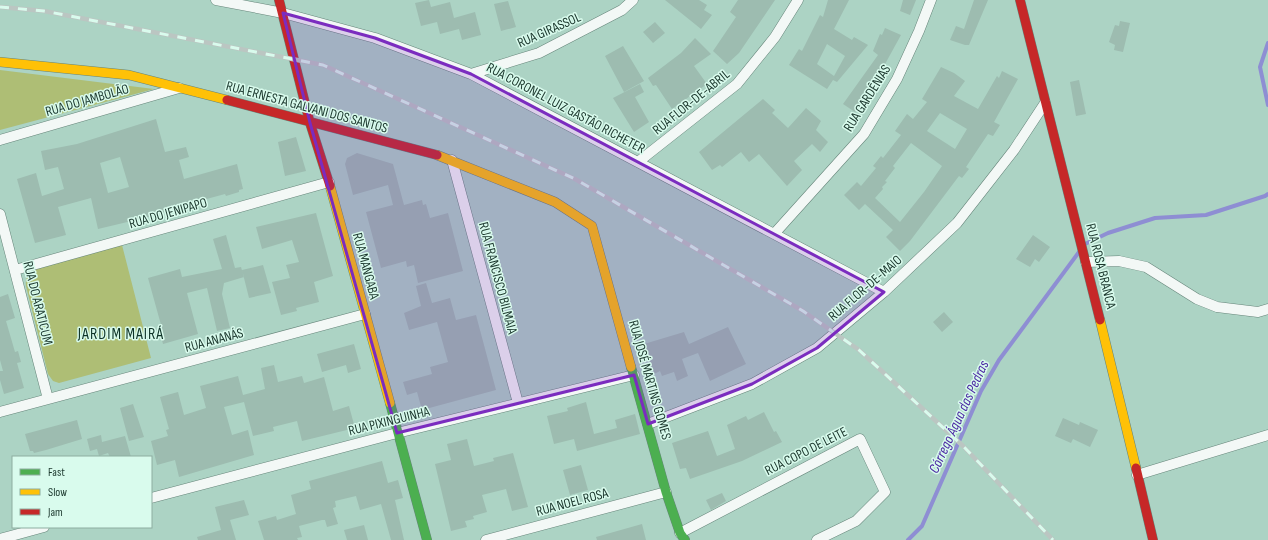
<svg xmlns="http://www.w3.org/2000/svg" width="1268" height="540" font-family="'Sofia Sans Condensed',sans-serif">
	<rect width="100%" height="100%" fill="#acd3c4"/>
	<!-- green -->
	<path fill="#aebe75" d="M0,70L154,89L0,130Z
		M122,245L151,358L59,383L53,381L48,374L26,286C25,278 28,274 34,269Z"/>
	<g fill="none" stroke-linecap="round" stroke-linejoin="round">
		<!-- stream -->
		<path stroke="#8e8ed3" stroke-width="4" d="M1268,43L1260,67L1268,105
			M1085,244L1108,233L1155,218L1206,215L1265,196L1268,194
			M908,540L922,526L981,391L999,360L1079,252"/>
	</g>
	<!-- building -->
	<path fill="#9dbcb0" fill-rule="evenodd" d="M429,0L431,7L450,2L454,18L475,12L481,35L462,40L459,29L440,34L437,22L421,26L415,3Z
		M665,0H699L707,5L704,10L712,15L701,29Z
		M738,0H775L739,53L727,64L713,51L736,17L730,12Z
		M828,0H849L834,29L852,40L854,37L868,45L837,82L833,80L827,89L789,65L799,49L802,51L820,15L823,17ZM827,44L845,56L834,76L817,64Z
		M903,0H916L910,15L900,11Z
		M974,0H988L969,45H965L950,40L956,26L964,29Z
		M508,1L516,27L501,31L494,4Z
		M1120,21L1130,23L1123,52L1114,50L1115,45L1109,42L1115,25L1119,26Z
		M655,22L665,33L653,43L643,32Z
		M885,28L901,35L879,75L855,112L843,104L878,55L873,51L880,34L882,35Z
		M695,38L711,54L694,66L707,84L672,109L656,85L653,86L648,78L681,53Z
		M623,46L644,81L624,92L605,56Z
		M941,67L954,73L965,81L954,96L978,109L997,76L999,78L1002,71L1018,79L994,122L1000,125L993,136L988,134L966,167L969,169L962,178L959,176L910,241L900,251L886,237L893,230L865,204L859,210L844,195L857,182L861,186L876,168L873,166L881,156L883,158L901,135L895,131L907,114L913,119L927,102L922,99ZM940,113L967,129L955,149L927,131ZM911,143L942,166L924,192L900,222L875,198L883,189L882,187L887,182L885,181L895,168L893,166Z
		M1079,80L1086,114L1076,116L1070,82Z
		M640,84L644,92L635,97L649,122L634,132L613,98Z
		M763,99L775,110L772,113L788,128L806,108L821,121L816,130L828,142L820,152L812,144L794,161L802,170L787,186L759,154L749,162L741,152L722,167L720,165L712,170L699,152Z
		M156,119L165,152L186,147L189,157L179,160L184,179L237,164L243,189L239,190V192L226,196L225,194L177,207V209L165,213L98,229L91,198L58,207L66,235L35,243L17,179L36,173L42,196L64,189L58,167L45,170L41,151L77,144ZM120,157L129,187L108,193L100,163Z
		M296,137L306,171L285,176L278,142Z
		M357,153L393,164L404,205L422,200L423,205L426,204L430,218L448,213L463,271L418,283L414,265L407,267L406,261L381,268L366,212L393,205L388,185L353,195L345,164L347,158Z
		M316,213L333,276L314,282L319,302L296,308L297,311L281,315L272,282L290,278L286,265L299,262L292,240L262,249L256,227Z
		M226,235L235,268L241,267L244,277L224,283L222,294L230,328L217,331L207,288L187,293L198,334L163,344L160,333L163,332L148,278L180,269L182,277L222,269L213,239Z
		M1033,235L1050,247L1039,262L1035,259L1030,267L1016,259Z
		M263,265L271,293L249,298L242,270Z
		M426,283L432,303L450,298L456,320L476,315L496,390L422,410L417,392L407,395L403,382L432,374L430,367L448,362L437,322L409,330L404,313L421,306L416,286Z
		M8,294L15,318L6,321L15,352L18,351L21,362L17,363L24,388L4,394L0,380V371H3L0,360V297Z
		M944,312L953,322L942,332L933,322Z
		M728,327L746,364L710,381L698,353L682,359L688,376L677,381L674,372L662,376L660,371L654,374L644,344L684,332L689,344Z
		M354,344L361,369L348,373L346,365L322,372L317,354Z
		M274,365L278,382L302,376L304,383L324,377L333,411L349,406L355,428L302,441L297,421L273,427L274,431L253,436L244,402L224,407L232,435L248,430L254,455L179,477L175,460L157,465L151,441L168,436L166,430L169,429L160,397L178,392L184,415L206,408L200,386L238,376L243,395L265,389L261,368Z
		M586,402L594,434L617,428L615,420L635,414L640,434L577,451L574,439L554,444L547,416L568,411L567,408Z
		M133,404L144,437L129,441L120,408Z
		M764,412L774,432L776,431L782,442L742,461L690,479L686,468L680,469L672,443L708,431L717,456L735,449L727,425L746,416L748,420Z
		M1063,418L1079,425L1080,422L1098,430L1090,447L1073,439L1071,443L1055,436Z
		M77,420L82,439L46,450L34,453L33,451H30L25,434Z
		M101,435L102,442L125,436L131,457H110L108,453L99,456L97,449L90,451L87,439Z
		M467,439L474,466L494,461L493,458L513,453L528,507L512,511L506,489L482,495L487,512L473,516L474,519L465,521L467,527L451,531L435,464L451,460L447,444Z
		M382,461L388,483L398,480L403,498L395,500L404,540H391L381,504L360,510L356,496L335,501L336,507L333,508L338,524L327,527L325,520H322L299,526L302,537L297,538L298,540H264L258,521L276,516L277,520L296,514L291,495L311,489L309,481Z
		M581,465L588,490L570,495L563,470Z
		M722,493L726,501L711,510L706,500Z
		M244,500L249,515L230,520L236,540H198L197,537L221,530L215,507Z
		M642,524L646,540H597L596,537Z
		M364,525L368,540H347L344,530Z"/>
	<g fill="none" stroke-linecap="round" stroke-linejoin="round">
		<!-- street casing -->
		<g stroke="#66857a" stroke-width="11">
			<path id="street" d="M216,0L283,13L375,38L471,74L884,292
				M471,74L539,53L622,10L633,0
				M0,140L179,88
				M452,160L518,403
				M638,162L737,84L775,37L798,0
				M0,214L48,399
				M774,234L864,134L897,79L919,31L931,0
				M1086,262L1119,261L1146,267L1197,299L1217,307L1258,312L1268,309
				M15,270L329,182
				M0,412L365,314
				M648,424L752,384L817,348L884,292L957,223L1014,150L1045,103
				M1137,475L1268,435
				M151,498L397,433L634,375
				M680,533L860,439L885,492L856,521L817,540
				M0,539L44,527
				M486,540L666,492"/>
		</g>
		<!-- fast casing -->
		<g stroke="#66857a" stroke-width="10">
			<path id="fast" d="M631,367L666,492L680,533L685,540
				M390,403L427,540"/>
		</g>
		<!-- slow casing -->
		<g stroke="#66857a" stroke-width="10">
			<path id="slow" d="M0,62L129,75L227,100
				M437,155L555,202L592,226L631,367
				M330,186L390,403
				M1100,320L1136,468"/>
		</g>
		<!-- jam casing -->
		<g stroke="#66857a" stroke-width="10">
			<path id="jam" d="M279,0L310,123L330,186
				M1020,0L1100,320
				M227,100L437,155
				M1136,468L1153,540"/>
		</g>
		<!-- street -->
		<use href="#street" stroke="#f3f8f6" stroke-width="10"/>
		<!-- fast -->
		<use href="#fast" stroke="#4caf50" stroke-width="9"/>
		<!-- slow -->
		<use href="#slow" stroke="#ffc107" stroke-width="9"/>
		<!-- jam -->
		<use href="#jam" stroke="#c62828" stroke-width="9"/>
		<!-- rail casing -->
		<g stroke="#bbc6c2" stroke-width="4.5">
			<path id="rail" d="M0,7L44,11L323,65L575,179L803,311L859,350L963,446L1053,540"/>
		</g>
		<!-- rail -->
		<use href="#rail" stroke="#d9fbed" stroke-width="3" stroke-dasharray="9" stroke-linecap="butt"/>
	</g>
	<!-- marked area -->
	<path fill="#7b2cbf" fill-opacity="0.2" stroke="#7b2cbf" stroke-width="3" stroke-linejoin="round" d="M283,13L375,38L471,74L884,292L817,348L752,384L648,424L634,375L397,433L310,123Z"/>
	<g text-anchor="middle" dominant-baseline="central" stroke-width="3" stroke-linejoin="round" paint-order="stroke">
		<!-- street labels -->
		<g font-size="14" fill="#1b372d" stroke="#d9fbed">
			<text transform="translate(549 30) rotate(-24)">RUA GIRASSOL</text>
			<text transform="translate(867 98) rotate(-58)">RUA GARDÊNIAS</text>
			<text transform="translate(87 100) rotate(-16)">RUA DO JAMBOLÃO</text>
			<text transform="translate(691 102) rotate(-39)">RUA FLOR-DE-ABRIL</text>
			<text transform="translate(307 107) rotate(15)">RUA ERNESTA GALVANI DOS SANTOS</text>
			<text transform="translate(566 108) rotate(28)">RUA CORONEL LUIZ GASTÃO RICHETER</text>
			<text transform="translate(168 213) rotate(-16)">RUA DO JENIPAPO</text>
			<text transform="translate(366 266) rotate(75)">RUA MANGABA</text>
			<text transform="translate(1101 266) rotate(76)">RUA ROSA BRANCA</text>
			<text transform="translate(498 278) rotate(75)">RUA FRANCISCO BILMAIA</text>
			<text transform="translate(865 288) rotate(-41)">RUA FLOR-DE-MAIO</text>
			<text transform="translate(38 303) rotate(76)">RUA DO ARATICUM</text>
			<text transform="translate(214 340) rotate(-15)">RUA ANANÁS</text>
			<text transform="translate(650 380) rotate(74)">RUA JOSÉ MARTINS GOMES</text>
			<text transform="translate(389 421) rotate(-14)">RUA PIXINGUINHA</text>
			<text transform="translate(806 451) rotate(-27)">RUA COPO DE LEITE</text>
			<text transform="translate(572 502) rotate(-15)">RUA NOEL ROSA</text>
		</g>
		<!-- water labels -->
		<g font-size="15" font-style="italic" fill="#4b28a3" stroke="#d9fbed">
			<text transform="translate(959 417) rotate(-65)">Córrego Água das Pedras</text>
		</g>
		<!-- quarter labels -->
		<g font-size="16" letter-spacing="1" fill="#0e3327" stroke="#d9fbed">
			<text x="121" y="334">JARDIM MAIRÁ</text>
		</g>
	</g>
	<!-- legend -->
	<rect x="12" y="456" width="140" height="72" fill="#d9fbed" stroke="#8dada0"/>
	<rect x="20" y="469" width="20" height="6" fill="#4caf50" stroke="#8dada0"/>
	<text x="48" y="476" font-size="12" fill="#1b372d">Fast</text>
	<rect x="20" y="489" width="20" height="6" fill="#ffc107" stroke="#8dada0"/>
	<text x="48" y="496" font-size="12" fill="#1b372d">Slow</text>
	<rect x="20" y="509" width="20" height="6" fill="#c62828" stroke="#8dada0"/>
	<text x="48" y="516" font-size="12" fill="#1b372d">Jam</text>
</svg>
